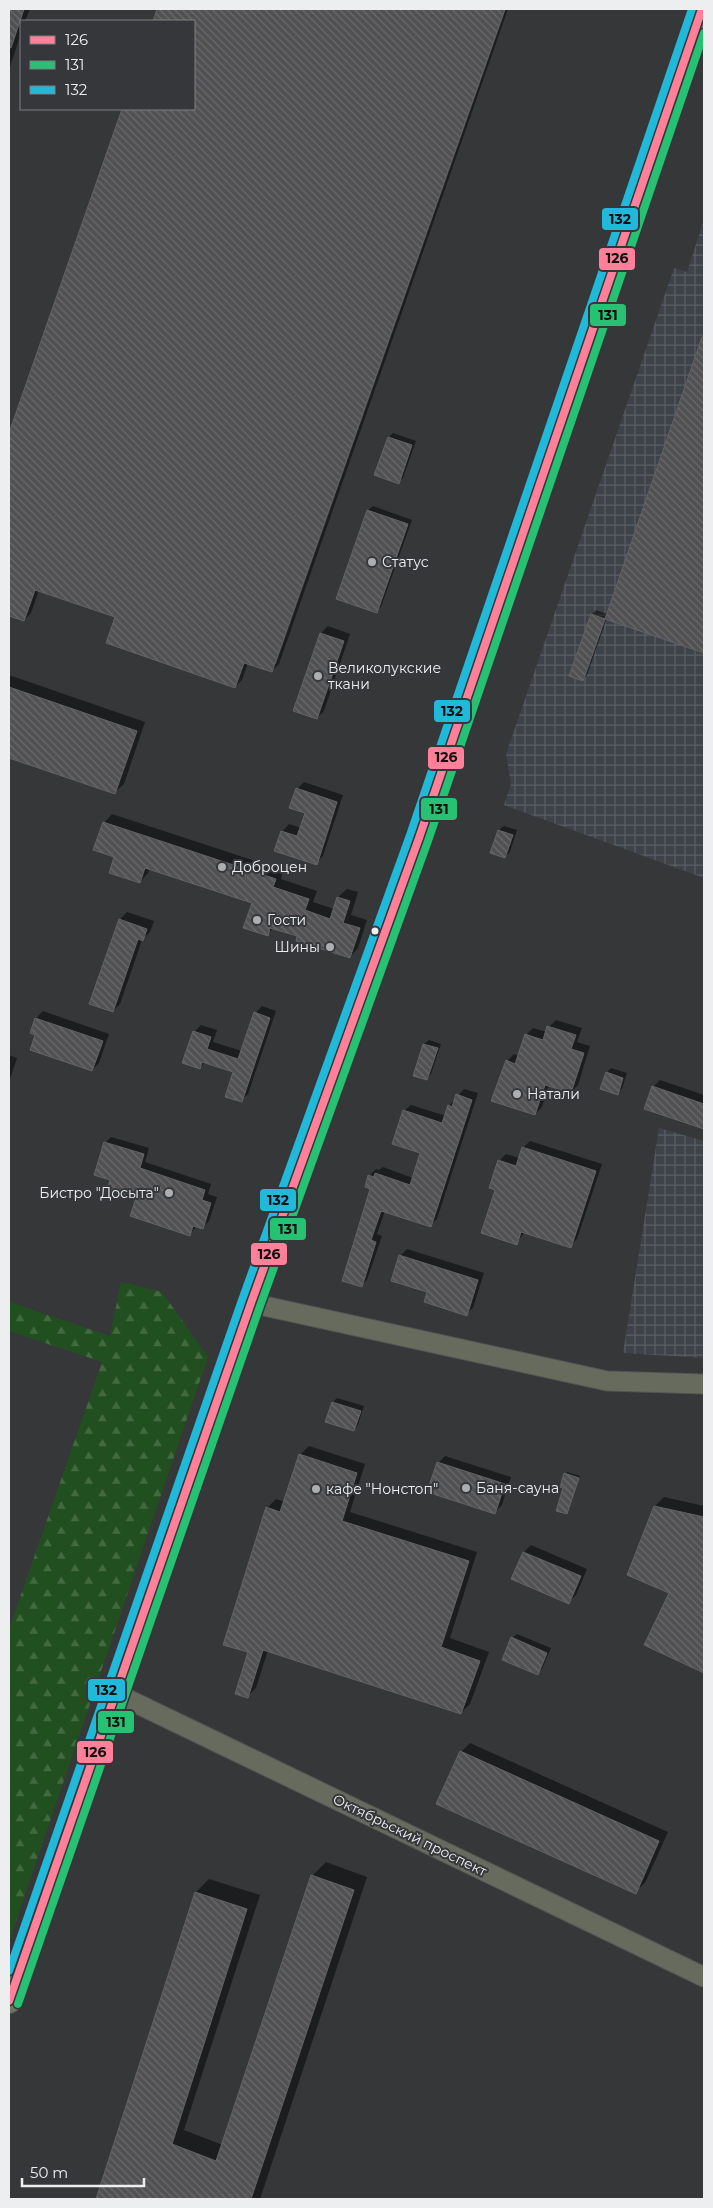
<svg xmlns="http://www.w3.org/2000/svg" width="713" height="2208" font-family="Montserrat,sans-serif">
	<defs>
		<pattern id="industrial-grid" width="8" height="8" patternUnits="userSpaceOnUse" patternTransform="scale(1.25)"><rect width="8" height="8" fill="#3e434a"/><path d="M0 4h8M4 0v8" fill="none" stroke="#5a5e64"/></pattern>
		<pattern id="forest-firs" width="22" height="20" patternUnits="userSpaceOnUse" patternTransform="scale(1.25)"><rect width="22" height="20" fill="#214f1f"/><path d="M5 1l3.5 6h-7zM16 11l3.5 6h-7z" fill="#426940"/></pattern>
		<pattern id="building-back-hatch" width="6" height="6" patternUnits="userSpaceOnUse" patternTransform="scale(1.25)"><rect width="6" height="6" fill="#515052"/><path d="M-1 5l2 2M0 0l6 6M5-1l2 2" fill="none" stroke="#6a6a6b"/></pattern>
	</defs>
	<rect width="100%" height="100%" fill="#363739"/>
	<!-- industrial -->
	<path fill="url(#industrial-grid)" d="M704,219V878L504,805L511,784L506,754L674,268L687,272Z
		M659,1128L704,1141V1358L623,1353Z"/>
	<!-- forest -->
	<path fill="url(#forest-firs)" d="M121,1282L162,1292L208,1357L9,1942V1629L102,1362L9,1331V1302L110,1336Z"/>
	<!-- shadow -->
	<path fill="#0007" d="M9,9H30L25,21H21V33L9,70Z
		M158,9H503L274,664H276L506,9H508L279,664L272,671L248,663L242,680L235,687L117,617L39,590L31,613L24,620L9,614V437L123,109H194V21H154Z
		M704,334V652L607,618L587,675L583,680L592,614L596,610L608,614Z
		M393,433L416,441L403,478L399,482L389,437Z
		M373,506L412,520L381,607L377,611L338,598L368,510Z
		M328,626L350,634L324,711L317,718L321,633Z
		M9,675L145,722L124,784L114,793L9,756Z
		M304,782L343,795L323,856L316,863L282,832L289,824L301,828L307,812L297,789Z
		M112,814L283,870L281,879L317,891L313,902L334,909L338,897L347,889L358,892L351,915L367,920L358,948L350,957L274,928L267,934L253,902L150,868L148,873L140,882L115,856L104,823Z
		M504,826L517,830L510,852L505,857L499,830Z
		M127,912L154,921L150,932L142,940L120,1004L113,1011L120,919Z
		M262,1006L276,1011L248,1094L241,1101L235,1072L205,1062L200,1068L194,1032L201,1025L217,1030L213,1042L242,1051L255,1013Z
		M43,1011L109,1034L99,1063L92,1070L31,1032L36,1018Z
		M556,1020L582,1028L577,1042L590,1046L578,1085L571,1092L549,1085L542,1107L535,1114L507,1061L514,1054L519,1056L526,1035L533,1028L547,1032L549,1027Z
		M429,1040L441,1044L431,1074L427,1079L414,1075L424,1044Z
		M9,1055L17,1058L9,1082Z
		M611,1068L627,1073L622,1089L617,1093L607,1072Z
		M660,1080L704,1095V1127L646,1108L653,1087Z
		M464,1089L478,1093L437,1219L430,1225L385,1211L377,1234L382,1236L367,1280L361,1286L372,1188L369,1176L376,1169L379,1170L383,1167L413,1178L422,1152L404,1111L411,1105L446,1116L449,1106Z
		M111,1137L149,1148L145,1162L211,1184L208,1194L217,1197L209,1221L202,1228L197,1226L189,1235L112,1179L105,1143Z
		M530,1141L602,1164L577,1239L570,1246L525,1232L516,1243L496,1189L499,1161L506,1154L519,1158L523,1148Z
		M407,1249L484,1273L473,1308L466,1314L428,1291L400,1256Z
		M337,1398L364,1406L358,1425L354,1430L333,1402Z
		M309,1446L365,1464L350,1512L477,1552L450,1638L489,1652L470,1704L461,1713L268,1650L256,1688L247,1697L250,1651L267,1508L276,1499L285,1502L300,1455Z
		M445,1456L511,1477L502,1505L495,1512L438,1463Z
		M567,1472L580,1476L566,1513L565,1474Z
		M664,1497L704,1506L703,1671L671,1592L655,1506Z
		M531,1545L587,1569L576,1595L569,1602L524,1552Z
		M517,1634L551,1648L542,1669L537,1674L512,1638Z
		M470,1743L668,1832L645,1883L635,1892L461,1752Z
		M326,1862L367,1877L260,2199H97L196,1892L209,1879L260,1895L184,2130L223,2145L312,1876Z"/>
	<!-- building -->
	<path fill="url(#building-back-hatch)" stroke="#636264" d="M9,9H24L11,48L9,47Z
		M157,9H505L272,672L244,663L235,688L106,643L115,617L35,590L24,621L9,616V433L122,109H194V21H153Z
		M702,337H704V653L605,619Z
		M388,437L412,445L399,484L374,475Z
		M367,510L408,524L377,613L336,599Z
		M591,614L605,619L583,681L569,676Z
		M320,633L344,641L317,719L293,711Z
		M9,687L137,731L115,794L9,758Z
		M296,788L337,802L317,865L274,851L281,831L297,836L305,813L289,808Z
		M103,822L276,879L273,887L309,899L305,910L330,919L337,897L350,901L343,923L360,928L350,958L296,941L297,936L270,928L268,936L243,928L252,903L145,868L140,883L109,873L114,857L93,850Z
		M498,830L513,835L505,858L490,853Z
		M119,919L147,929L143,941L138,939L113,1012L89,1004Z
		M254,1012L270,1018L242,1102L225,1097L233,1072L202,1062L200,1069L182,1063L193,1031L211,1037L207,1049L238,1059Z
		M35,1018L103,1041L92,1071L30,1050L35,1035L30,1033Z
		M547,1026L576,1035L571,1049L584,1053L571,1093L545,1085L535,1115L491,1101L506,1060L515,1064L525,1034L543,1040Z
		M423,1044L438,1048L427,1080L413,1076Z
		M606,1072L623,1078L618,1095L600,1089Z
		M652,1086L704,1104V1129L644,1109Z
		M456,1094L472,1100L431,1227L381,1211L371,1240L376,1242L362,1287L342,1281L370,1189L365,1187L368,1175L374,1177L375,1173L410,1185L420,1153L392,1144L403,1110L442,1123L448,1105L452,1107Z
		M104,1142L144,1154L140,1168L205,1190L202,1200L211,1203L203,1229L193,1226L190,1236L130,1216L136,1198L107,1190L110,1180L94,1175Z
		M522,1147L596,1171L571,1248L521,1232L517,1245L481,1233L495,1190L489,1188L498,1160L516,1166Z
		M399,1255L478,1280L467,1316L424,1302L427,1292L391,1281Z
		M332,1402L361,1411L354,1431L325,1422Z
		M299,1454L357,1473L342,1521L469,1561L441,1647L480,1661L461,1714L263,1650L248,1698L235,1694L248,1652L223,1645L266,1507L280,1512Z
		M437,1462L505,1484L495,1514L427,1492Z
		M564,1473L579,1478L567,1514L556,1511L563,1488L560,1487Z
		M654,1506L704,1517V1673L644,1645L669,1593L627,1575Z
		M523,1552L581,1576L569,1604L511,1579Z
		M511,1637L547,1653L538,1675L502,1660Z
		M460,1751L659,1841L636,1894L436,1804Z
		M311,1875L354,1890L251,2199H96L195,1892L247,1909L172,2144L216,2161Z"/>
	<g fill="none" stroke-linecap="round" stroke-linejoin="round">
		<!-- minor casing -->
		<g stroke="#545455" stroke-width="21">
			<path id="minor" d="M251,1303L607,1381L704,1384
				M115,1693L704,1977"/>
		</g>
		<!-- major casing -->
		<g stroke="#545455" stroke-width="26">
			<path id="major" d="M9,2001L251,1303L419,838L702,9"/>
		</g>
		<!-- minor -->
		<use href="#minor" stroke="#666b5e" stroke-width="19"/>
		<!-- major -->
		<use href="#major" stroke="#6d755f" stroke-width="24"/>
		<!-- bus-1 casing -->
		<g stroke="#35373a" stroke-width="11">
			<path id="bus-1" d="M9,2001L251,1303L419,838L702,9"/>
		</g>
		<!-- bus-2 casing -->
		<g stroke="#35373a" stroke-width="11">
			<path id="bus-2" d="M18,2004L260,1306L428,841L704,33"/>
		</g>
		<!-- bus-3 casing -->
		<g stroke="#35373a" stroke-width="11">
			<path id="bus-3" d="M9,1971L242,1300L410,835L692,9"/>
		</g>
		<!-- bus-1 -->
		<use href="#bus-1" stroke="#ff8098" stroke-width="8"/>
		<!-- bus-2 -->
		<use href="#bus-2" stroke="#26c172" stroke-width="8"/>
		<!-- bus-3 -->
		<use href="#bus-3" stroke="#20b9da" stroke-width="8"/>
	</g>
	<!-- markers -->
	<g fill="#adaeb0" stroke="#35373a" stroke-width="2">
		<circle cx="372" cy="562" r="5"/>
		<circle cx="318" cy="676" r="5"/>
		<circle cx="222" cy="867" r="5"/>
		<circle cx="257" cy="920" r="5"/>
		<circle cx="330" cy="947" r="5"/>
		<circle cx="517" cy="1094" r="5"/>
		<circle cx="169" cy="1193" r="5"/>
		<circle cx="466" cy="1488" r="5"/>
		<circle cx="316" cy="1489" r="5"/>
	</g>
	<circle fill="#edeef0" stroke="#35373a" stroke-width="2" cx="375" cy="931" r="4.5"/>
	<g text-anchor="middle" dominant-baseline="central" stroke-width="4" stroke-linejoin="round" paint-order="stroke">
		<!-- poi labels -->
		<g font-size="14" fill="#edeef0" stroke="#35373a" text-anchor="start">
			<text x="382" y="562">Статус</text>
			<text x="328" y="668">Великолукские<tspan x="328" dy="16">ткани</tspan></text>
			<text x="232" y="867">Доброцен</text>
			<text x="267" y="920">Гости</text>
			<text x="320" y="947" text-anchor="end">Шины</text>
			<text x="527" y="1094">Натали</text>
			<text x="159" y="1193" text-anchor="end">Бистро "Досыта"</text>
			<text x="476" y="1488">Баня-сауна</text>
			<text x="326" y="1489">кафе "Нонстоп"</text>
		</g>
		<!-- street labels -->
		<g font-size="14" fill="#edeef0" stroke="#35373a">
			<text transform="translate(410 1835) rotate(26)">Октябрьский проспект</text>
		</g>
	</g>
	<g stroke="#35373a" stroke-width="2">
		<rect x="601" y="207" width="38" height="24" rx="5" fill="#20b9da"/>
		<rect x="598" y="247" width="38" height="24" rx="5" fill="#ff8098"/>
		<rect x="589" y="303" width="38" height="24" rx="5" fill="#26c172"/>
		<rect x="433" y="699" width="38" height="24" rx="5" fill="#20b9da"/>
		<rect x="427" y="746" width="38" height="24" rx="5" fill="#ff8098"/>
		<rect x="420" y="797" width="38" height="24" rx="5" fill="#26c172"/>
		<rect x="259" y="1188" width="38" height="24" rx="5" fill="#20b9da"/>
		<rect x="269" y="1217" width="38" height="24" rx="5" fill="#26c172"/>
		<rect x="250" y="1242" width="38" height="24" rx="5" fill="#ff8098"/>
		<rect x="87" y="1678" width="39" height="24" rx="5" fill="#20b9da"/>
		<rect x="97" y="1710" width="38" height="24" rx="5" fill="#26c172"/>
		<rect x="76" y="1740" width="38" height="24" rx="5" fill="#ff8098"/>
	</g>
	<g font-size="14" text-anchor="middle" font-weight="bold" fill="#111">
		<text x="620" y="224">132</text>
		<text x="617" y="263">126</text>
		<text x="608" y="320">131</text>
		<text x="452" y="716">132</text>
		<text x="446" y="762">126</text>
		<text x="439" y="814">131</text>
		<text x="278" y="1205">132</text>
		<text x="288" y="1234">131</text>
		<text x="269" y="1259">126</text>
		<text x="106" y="1695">132</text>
		<text x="116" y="1727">131</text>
		<text x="95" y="1757">126</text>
	</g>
	<!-- border -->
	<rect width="713" height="2208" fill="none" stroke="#edeef0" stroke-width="20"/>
	<!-- legend -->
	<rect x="20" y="20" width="175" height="90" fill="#35373a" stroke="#7f8083"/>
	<rect x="30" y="36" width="25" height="8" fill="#ff8098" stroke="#7f8083"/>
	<text x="65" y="45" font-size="15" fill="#edeef0">126</text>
	<rect x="30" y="61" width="25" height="8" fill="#26c172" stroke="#7f8083"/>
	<text x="65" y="70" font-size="15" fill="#edeef0">131</text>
	<rect x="30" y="86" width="25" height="8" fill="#20b9da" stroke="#7f8083"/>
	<text x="65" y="95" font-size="15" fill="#edeef0">132</text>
	<!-- scale -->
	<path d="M22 2178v8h122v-8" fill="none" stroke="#edeef0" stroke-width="2.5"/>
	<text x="30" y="2178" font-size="15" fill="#edeef0" stroke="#35373a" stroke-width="4" paint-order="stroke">50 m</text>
</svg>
